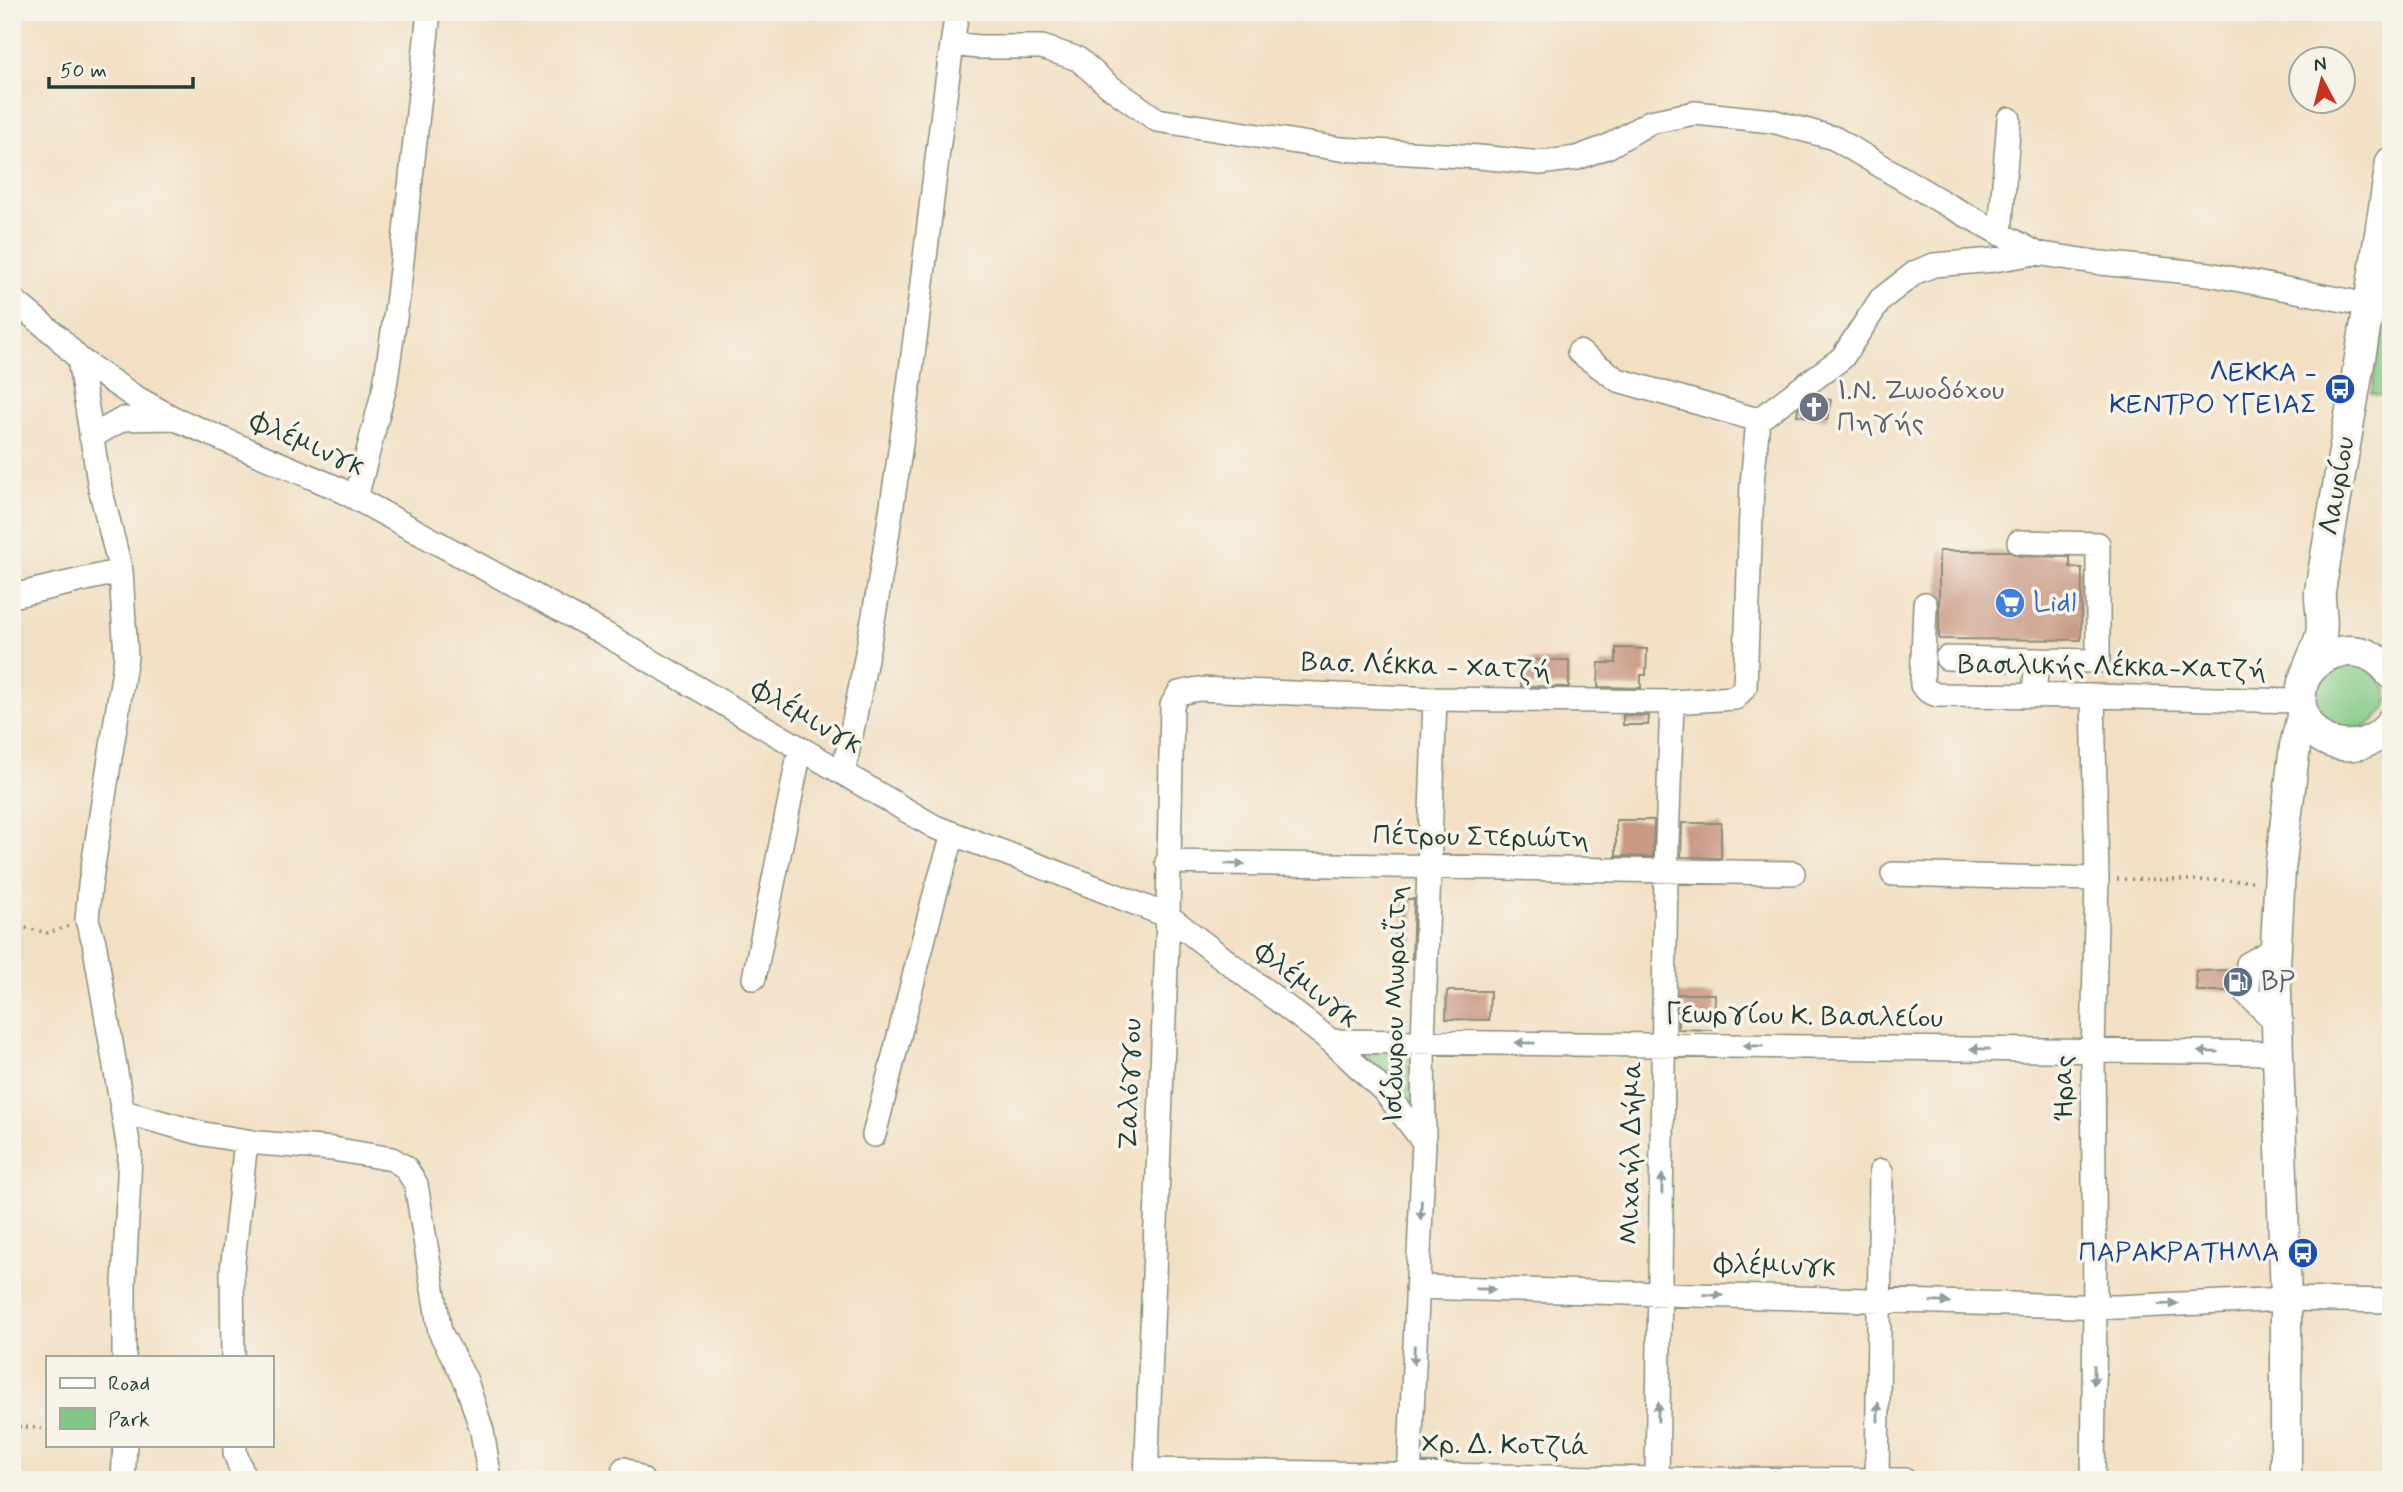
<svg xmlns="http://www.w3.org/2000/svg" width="2403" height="1492" font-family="Mynerve,sans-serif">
	<rect width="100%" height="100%" fill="#f7f3e8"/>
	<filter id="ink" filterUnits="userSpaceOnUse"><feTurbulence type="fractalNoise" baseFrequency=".0143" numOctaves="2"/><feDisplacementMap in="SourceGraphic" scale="14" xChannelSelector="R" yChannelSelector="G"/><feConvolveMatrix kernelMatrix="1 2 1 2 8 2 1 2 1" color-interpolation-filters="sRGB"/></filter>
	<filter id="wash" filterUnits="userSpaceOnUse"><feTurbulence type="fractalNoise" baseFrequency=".00686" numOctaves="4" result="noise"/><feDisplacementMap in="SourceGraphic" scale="28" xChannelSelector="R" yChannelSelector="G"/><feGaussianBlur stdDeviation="1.57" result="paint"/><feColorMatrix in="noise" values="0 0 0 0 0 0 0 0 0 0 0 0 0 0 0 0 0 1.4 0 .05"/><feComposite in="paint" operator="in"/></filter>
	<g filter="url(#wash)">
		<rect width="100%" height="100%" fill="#f2e0c4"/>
		<!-- green -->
		<path fill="#81c884" stroke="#50825c" stroke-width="2" d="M2391,271V397L2371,394Z
			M2358,659C2399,697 2399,700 2356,736L2321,725L2310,690L2314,678Z
			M1409,1051L1414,1053V1113L1358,1054Z"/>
		<g id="blocks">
			<!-- building -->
			<path fill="#c99a85" d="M1813,397L1831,400L1827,420L1797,415L1798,408Z
				M1939,551H2009L2019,556L2070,557V567L2082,568L2081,640L1939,639Z
				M1616,648L1647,649L1646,675H1641V688L1598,687L1599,663H1616Z
				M1521,660H1569V687L1521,686Z
				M1623,715L1649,716L1648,725H1623Z
				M1616,820H1654L1653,857L1616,856Z
				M1682,823H1721V858L1681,857Z
				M1403,899H1414L1412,959L1401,958Z
				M2234,970V991H2197L2196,971Z
				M1447,991H1490L1489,1020L1446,1019Z
				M1678,994H1715L1714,1030L1678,1029Z"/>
		</g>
	</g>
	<g filter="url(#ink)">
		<use href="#blocks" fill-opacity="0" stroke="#888e7c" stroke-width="2"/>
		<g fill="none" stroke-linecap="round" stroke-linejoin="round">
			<!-- minor casing -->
			<g stroke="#888e7c" stroke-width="26">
				<path id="minor" d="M952,44L978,47H1042L1078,59L1109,86L1157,120L1340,149L1479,157L1540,163L1577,158L1609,146L1650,122L1695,113L1772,121L1834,138L1942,202L2036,253L2101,263L2209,274L2369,305
					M2000,234L2009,119
					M12,299L58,337L79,359L135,397L173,418L337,488L605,634L935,827L1056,872L1168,916L1331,1041L1385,1092L1424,1142
					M1579,352L1618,380L1758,420
					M79,359L100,488L121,571L126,657L90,885L87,920L94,942L130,1155L124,1283V1357
					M91,437L123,419L173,418
					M356,498L385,386L398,297L429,12
					M2019,542L2098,544V661L2037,660L2034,695
					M12,596L121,571
					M1925,604L1922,685L1928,691L1937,695L2093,696L2301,701
					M1947,658L2037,660
					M843,773C874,630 897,484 915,339C929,230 940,121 957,12
					M1167,862L1793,873
					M1893,874L2097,879
					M754,978L800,750
					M2276,1022L2248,995V964L2276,948
					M1331,1041L2276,1053
					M124,1112L204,1134L259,1143L333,1149L392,1159L405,1167L416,1184L440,1332L466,1381L482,1431L490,1480
					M874,1135L934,898L953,835
					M1417,1287L2074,1306L2118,1307L2286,1299L2391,1301
					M233,1357L232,1271L246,1141
					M235,1445V1453L245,1480
					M624,1469L642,1480
					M1146,1470L1657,1479L1904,1480
					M123,1480L125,1445
					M1146,1480L1168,916L1172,705L1179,693L1198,689L1435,699L1672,702L1735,698L1745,687L1752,484L1758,420L1842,358L1881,299L1916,272L1934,265L1994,260L2036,253
					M1409,1480L1424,1142L1423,1042L1435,699
					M1657,1480L1666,871L1672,702
					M1877,1480L1881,1171
					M2093,1480L2095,1306L2093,1051L2097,879L2093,696"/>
			</g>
			<!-- major casing -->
			<g stroke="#888e7c" stroke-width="33">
				<path id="major" d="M2391,162L2369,305L2320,591C2319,605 2324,620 2321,634C2315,659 2295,684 2302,711C2314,752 2369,757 2391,722
					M2306,676C2326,644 2369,642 2391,674
					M2286,1480V1299L2275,965L2280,870L2295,746L2303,712"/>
			</g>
			<!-- path -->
			<path stroke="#888e7c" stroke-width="3.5" stroke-dasharray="2 5" stroke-linecap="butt" d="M2117,879L2256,881
				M12,925L48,933L69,926
				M12,1426L47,1429"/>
			<!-- minor -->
			<use href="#minor" stroke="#fff" stroke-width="23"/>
			<!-- major -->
			<use href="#major" stroke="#fff" stroke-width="30"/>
		</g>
		<!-- one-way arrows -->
		<defs><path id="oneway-solid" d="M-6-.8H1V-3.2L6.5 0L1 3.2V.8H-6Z" transform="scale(1.75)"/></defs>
		<g fill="#8f9e9a">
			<use href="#oneway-solid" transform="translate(1235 864) rotate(1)"/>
			<use href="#oneway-solid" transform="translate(1525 1043) rotate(-179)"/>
			<use href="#oneway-solid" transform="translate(1753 1046) rotate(-179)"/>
			<use href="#oneway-solid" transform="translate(1980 1049) rotate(-179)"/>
			<use href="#oneway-solid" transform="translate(2208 1052) rotate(-179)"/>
			<use href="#oneway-solid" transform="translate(1662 1184) rotate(-89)"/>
			<use href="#oneway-solid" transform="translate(1421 1210) rotate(93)"/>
			<use href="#oneway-solid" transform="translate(1485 1289) rotate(2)"/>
			<use href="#oneway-solid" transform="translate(1713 1295) rotate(2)"/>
			<use href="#oneway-solid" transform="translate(1940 1302) rotate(2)"/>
			<use href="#oneway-solid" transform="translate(2168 1304) rotate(-3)"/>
			<use href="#oneway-solid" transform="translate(1414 1355) rotate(92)"/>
			<use href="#oneway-solid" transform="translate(2094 1375) rotate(91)"/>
			<use href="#oneway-solid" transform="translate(1658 1412) rotate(-89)"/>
			<use href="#oneway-solid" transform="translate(1878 1412) rotate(-90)"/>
		</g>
	</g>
	<!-- icons -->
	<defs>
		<g id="bus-disc" transform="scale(1.575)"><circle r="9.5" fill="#1a4fb4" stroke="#f7f3e8"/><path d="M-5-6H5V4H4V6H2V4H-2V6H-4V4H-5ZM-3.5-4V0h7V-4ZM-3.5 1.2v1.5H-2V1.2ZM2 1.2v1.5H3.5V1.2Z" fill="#fff"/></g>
		<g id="church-disc" transform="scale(1.575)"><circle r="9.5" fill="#6b7280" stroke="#f7f3e8"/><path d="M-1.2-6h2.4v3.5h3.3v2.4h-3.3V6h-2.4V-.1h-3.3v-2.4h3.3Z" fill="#fff"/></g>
		<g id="supermarket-disc" transform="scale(1.575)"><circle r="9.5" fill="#3f7fe0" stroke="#f7f3e8"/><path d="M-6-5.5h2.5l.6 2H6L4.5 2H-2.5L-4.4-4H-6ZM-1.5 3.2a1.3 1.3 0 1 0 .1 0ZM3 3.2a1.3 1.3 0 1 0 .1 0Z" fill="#fff"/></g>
		<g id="fuel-disc" transform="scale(1.575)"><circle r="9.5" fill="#5c6f8a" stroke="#f7f3e8"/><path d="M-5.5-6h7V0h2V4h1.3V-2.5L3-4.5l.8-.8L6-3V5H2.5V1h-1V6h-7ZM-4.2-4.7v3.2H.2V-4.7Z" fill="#fff"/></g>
	</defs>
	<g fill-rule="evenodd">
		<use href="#bus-disc" x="2340" y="389"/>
		<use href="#church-disc" x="1814" y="407"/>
		<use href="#supermarket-disc" x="2010" y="603"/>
		<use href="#fuel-disc" x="2238" y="982"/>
		<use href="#bus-disc" x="2303" y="1253"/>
	</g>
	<g text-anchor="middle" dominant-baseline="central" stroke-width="7" stroke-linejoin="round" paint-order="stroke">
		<!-- transit labels -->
		<g font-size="28" fill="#164399" stroke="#f7f3e8" text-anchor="end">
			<text x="2317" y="373">ΛΕΚΚΑ -<tspan x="2317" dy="32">ΚΕΝΤΡΟ ΥΓΕΙΑΣ</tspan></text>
			<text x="2280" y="1253">ΠΑΡΑΚΡΑΤΗΜΑ</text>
		</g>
		<!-- worship labels -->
		<g font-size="28" fill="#5b616d" stroke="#f7f3e8" text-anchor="start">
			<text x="1837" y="391">Ι.Ν. Ζωοδόχου<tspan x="1837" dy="32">Πηγής</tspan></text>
		</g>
		<!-- street labels -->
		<g font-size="28" fill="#1f3d34" stroke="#f7f3e8">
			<text transform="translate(307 445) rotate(24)">Φλέμινγκ</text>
			<text transform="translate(2338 486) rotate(-80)">Λαυρίου</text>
			<text transform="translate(1426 667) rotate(2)">Βασ. Λέκκα - Χατζή</text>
			<text transform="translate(2112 668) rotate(1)">Βασιλικής Λέκκα-Χατζή</text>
			<text transform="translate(806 718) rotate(30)">Φλέμινγκ</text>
			<text transform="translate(1481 838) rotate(1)">Πέτρου Στεριώτη</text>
			<text transform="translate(1306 986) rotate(38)">Φλέμινγκ</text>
			<text transform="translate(1396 1004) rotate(-89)">Ισίδωρου Μωραΐτη</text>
			<text transform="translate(1804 1017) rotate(1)">Γεωργίου Κ. Βασιλείου</text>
			<text transform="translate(1131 1084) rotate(-88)">Ζαλόγγου</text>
			<text transform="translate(2064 1088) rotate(-90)">Ήρας</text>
			<text transform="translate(1632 1153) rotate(-89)">Μιχαήλ Δήμα</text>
			<text transform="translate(1775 1267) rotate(2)">Φλέμινγκ</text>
			<text transform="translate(1505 1446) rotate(1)">Χρ. Δ. Κοτζιά</text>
		</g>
		<!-- shop labels -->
		<g font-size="28" fill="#366cbe" stroke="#f7f3e8" text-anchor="start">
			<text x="2033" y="603">Lidl</text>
		</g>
		<!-- service labels -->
		<g font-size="28" fill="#4e5e75" stroke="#f7f3e8" text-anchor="start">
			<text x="2261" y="982">BP</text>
		</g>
	</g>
	<!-- margin -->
	<rect width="2403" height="1492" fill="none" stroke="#f7f3e8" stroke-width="42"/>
	<!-- legend -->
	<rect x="46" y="1356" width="228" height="91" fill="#f7f3e8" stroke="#a1aaa0" stroke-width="2"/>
	<rect x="60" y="1378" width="35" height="10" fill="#ffffff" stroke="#a1aaa0" stroke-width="2"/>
	<text x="108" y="1390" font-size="21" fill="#1f3d34">Road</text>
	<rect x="60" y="1408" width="35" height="21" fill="#81c884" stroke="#a1aaa0" stroke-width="2"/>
	<text x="108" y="1426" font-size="21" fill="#1f3d34">Park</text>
	<!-- north arrow -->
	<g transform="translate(2322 80) rotate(353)"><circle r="33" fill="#f7f3e8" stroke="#a1aaa0" stroke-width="2"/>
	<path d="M0-5L12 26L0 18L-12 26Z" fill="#c8321e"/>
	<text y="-10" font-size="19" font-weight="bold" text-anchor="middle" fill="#1f3d34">N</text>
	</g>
	<!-- scale -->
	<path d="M49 77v10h144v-10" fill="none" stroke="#1f3d34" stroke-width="3.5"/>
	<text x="60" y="77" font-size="21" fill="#1f3d34" stroke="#f7f3e8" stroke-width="5" paint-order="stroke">50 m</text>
</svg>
